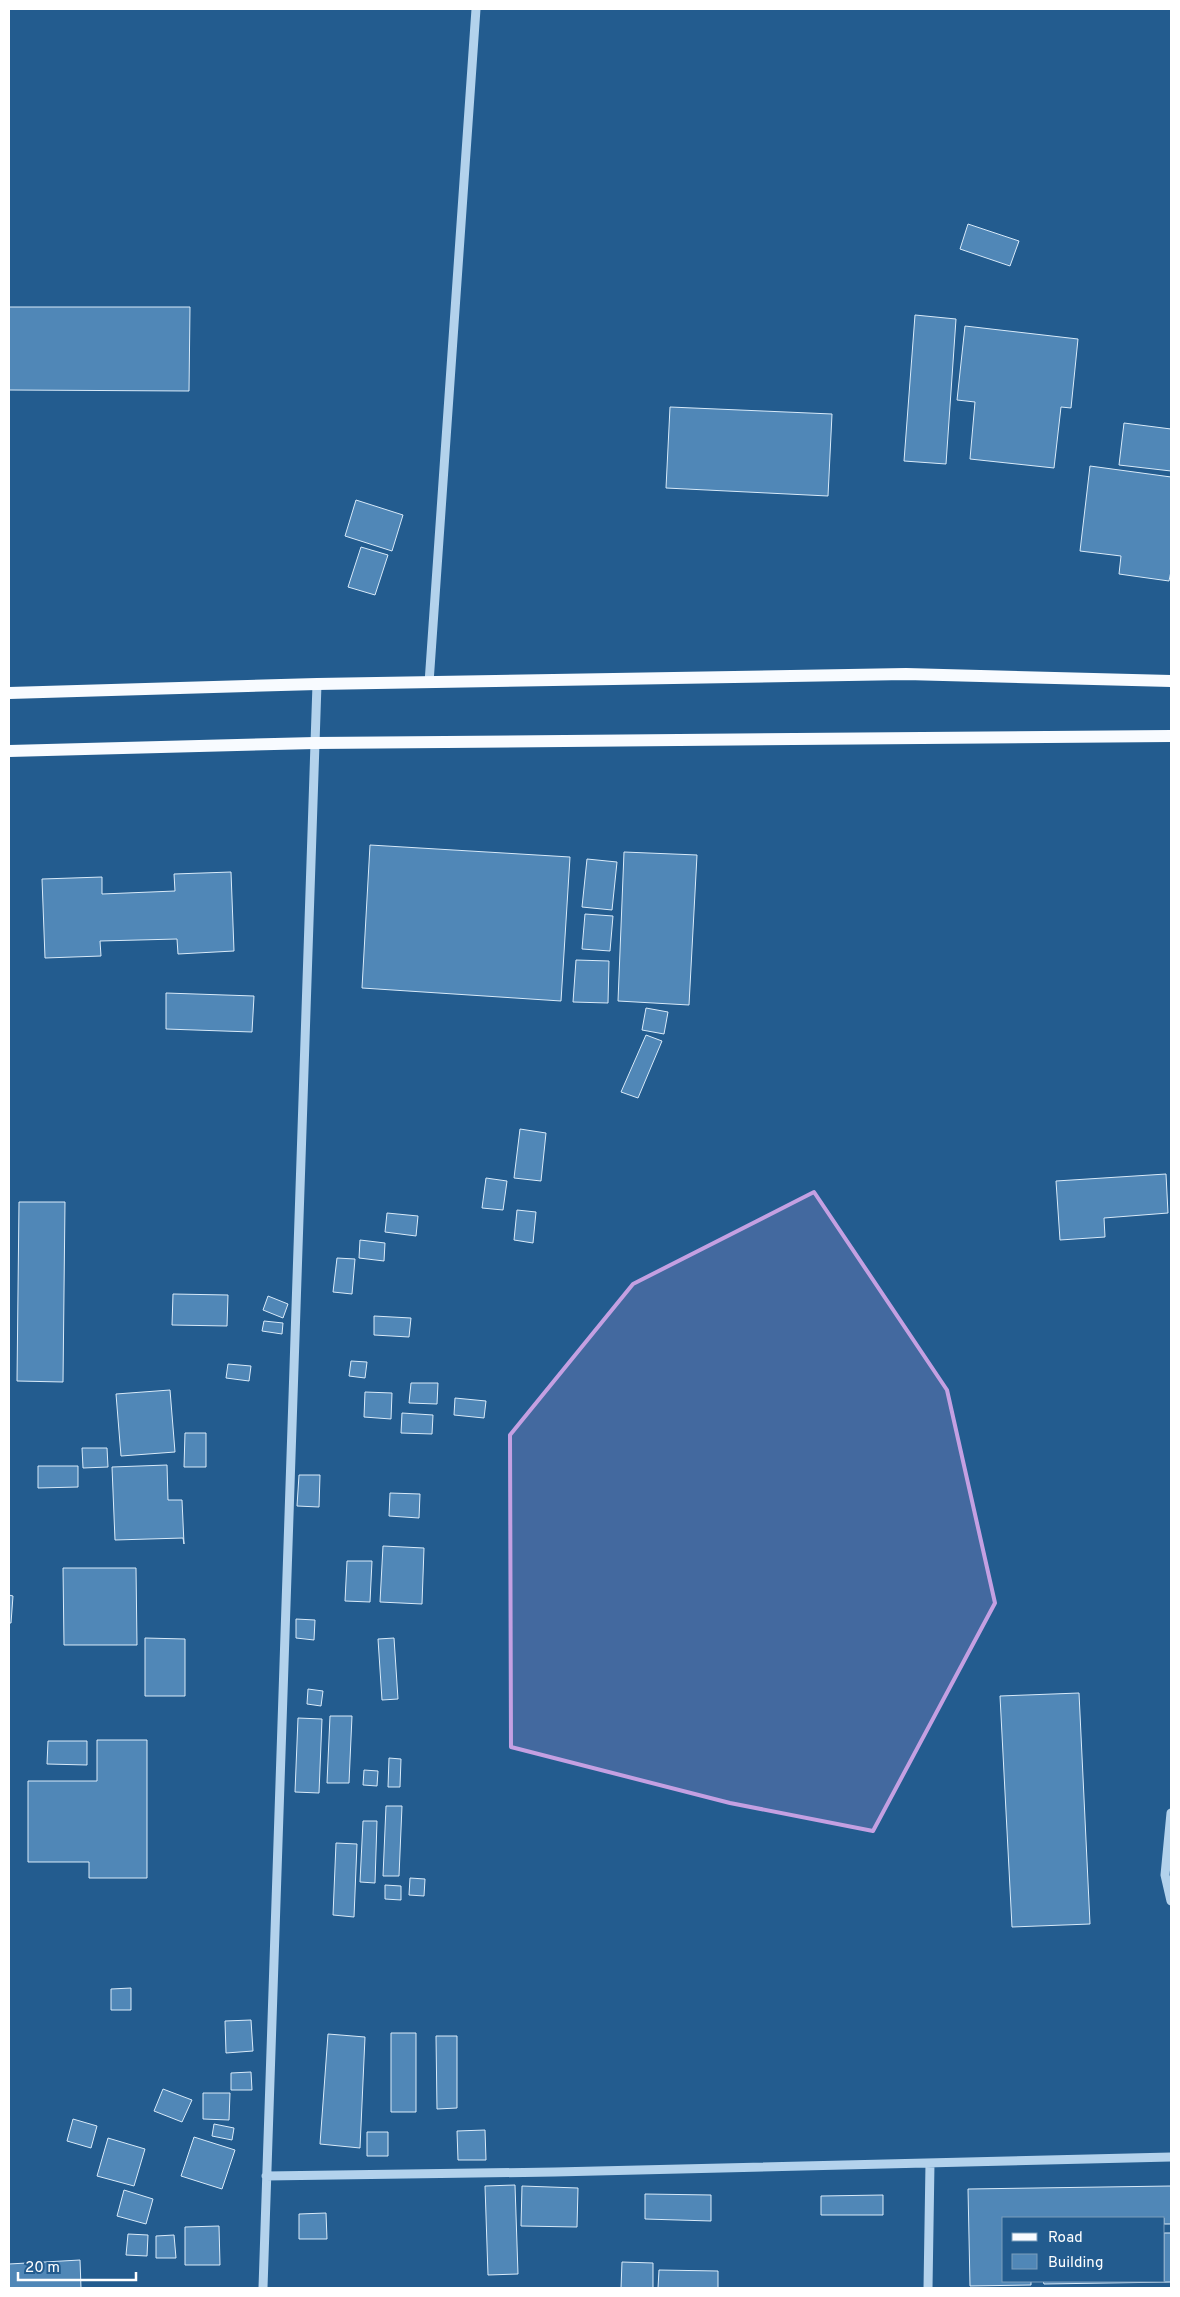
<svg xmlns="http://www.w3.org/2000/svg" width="1180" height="2297" font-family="Overpass,sans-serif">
	<rect width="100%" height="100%" fill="#235c8f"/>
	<!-- building -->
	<path fill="#5087b7" stroke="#d8eaf9" d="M968,224L1019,241L1010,266L960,249Z
		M9,307H190L189,391L9,390Z
		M915,315L956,319L946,464L904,461Z
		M965,326L1078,339L1071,408L1061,407L1054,468L970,459L975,402L957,400Z
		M670,407L832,414L828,496L666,488Z
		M1124,423L1171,429V471L1119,465Z
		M1090,466L1171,477V571L1169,581L1119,574L1121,556L1080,551Z
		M356,500L403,515L392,551L345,536Z
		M361,547L388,555L375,595L348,587Z
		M370,845L570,857L561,1001L362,988Z
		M624,852L697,855L689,1005L618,1001Z
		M587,859L617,862L612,910L582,907Z
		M231,872L234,951L178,954L177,939L100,941L101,956L45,958L42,879L102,877V894L175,891L174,874Z
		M585,914L613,916L610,951L582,949Z
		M576,960L609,961L608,1003L573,1002Z
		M166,993L254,996L252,1032L166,1029Z
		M646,1008L668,1012L664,1034L642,1030Z
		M646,1035L662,1041L638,1098L621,1092Z
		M520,1129L546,1133L541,1181L514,1178Z
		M1166,1174L1168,1213L1104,1218L1105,1237L1060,1240L1056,1181Z
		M486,1178L507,1181L503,1210L482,1208Z
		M19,1202H65L63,1382L17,1381Z
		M517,1210L536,1212L533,1243L514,1240Z
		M387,1213L418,1216L416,1236L385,1232Z
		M360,1240L385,1243L384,1261L359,1258Z
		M337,1258L355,1259L352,1294L333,1292Z
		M173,1294L228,1295L227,1326L172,1325Z
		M268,1296L288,1304L283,1318L263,1310Z
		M374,1316L411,1318L409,1337L374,1335Z
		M264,1321L283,1323L282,1334L262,1331Z
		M351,1361L367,1362L365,1378L349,1376Z
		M228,1364L251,1366L249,1381L226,1378Z
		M411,1383H438L437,1404L409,1403Z
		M170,1390L175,1452L121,1456L116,1394Z
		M365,1392L392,1393L391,1419L364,1417Z
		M455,1398L486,1401L484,1418L454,1415Z
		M402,1413L433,1415L432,1434L401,1433Z
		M185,1433H206V1467H184Z
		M82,1448H107L108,1467L83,1468Z
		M167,1465L168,1500H182L184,1544L183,1538L115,1540L112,1467Z
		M38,1466H78V1487L38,1488Z
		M299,1475H320L319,1507L297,1506Z
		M390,1493L420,1494L419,1518L389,1516Z
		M383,1546L424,1548L422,1604L380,1602Z
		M347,1561H372L370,1602L345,1601Z
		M63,1568H136L137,1645H64Z
		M9,1595L13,1596L11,1623H9Z
		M296,1619L315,1620L314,1640L296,1638Z
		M145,1638L185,1639V1696H145Z
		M394,1638L398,1699L382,1700L378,1639Z
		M308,1689L323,1691L321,1706L307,1704Z
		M1079,1693L1090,1924L1012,1927L1000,1696Z
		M330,1716H352L349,1783H327Z
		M298,1718L322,1719L319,1793L295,1792Z
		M97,1740H147V1878H89V1862H28V1781H97Z
		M48,1741H87V1765L47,1764Z
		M389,1758L401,1759L400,1787H388Z
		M364,1770L378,1771L377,1786L363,1785Z
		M386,1806H402L399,1876H383Z
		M363,1821H377L375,1883L360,1882Z
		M336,1843L357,1844L354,1917L333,1915Z
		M410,1878L425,1879L424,1896L409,1895Z
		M385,1885L401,1886V1900L385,1899Z
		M131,1988V2010H111V1989Z
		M251,2020L253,2051L226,2053L225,2021Z
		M391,2033H416V2112H391Z
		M328,2034L365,2037L360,2148L320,2144Z
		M436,2036H457V2108L437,2109Z
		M251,2072L252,2090H231V2073Z
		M163,2089L192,2100L182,2122L154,2111Z
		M203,2093H230L229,2120L203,2119Z
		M73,2119L97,2126L91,2148L67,2141Z
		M214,2124L234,2128L232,2140L212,2136Z
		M485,2130L486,2160H458L457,2131Z
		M367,2132H388V2156H367Z
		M194,2137L235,2150L222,2189L181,2176Z
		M108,2138L145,2149L134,2186L97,2176Z
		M515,2185L518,2274L488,2275L485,2186Z
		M522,2186L578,2188L577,2227L521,2226Z
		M1171,2186V2224H1164V2218H1004V2281H1031V2285L970,2286L968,2189Z
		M124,2190L153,2199L146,2224L117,2216Z
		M645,2194L711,2195V2221L645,2219Z
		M883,2195V2215H821V2196Z
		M326,2213L327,2239H299V2214Z
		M219,2226L220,2265H185V2227Z
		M1164,2233H1171V2282L1044,2284L1043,2281H1164Z
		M128,2234L148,2235L147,2256L126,2255Z
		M174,2235L176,2258H156V2236Z
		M80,2260L81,2288H9V2264Z
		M622,2262L653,2263V2288H621Z
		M659,2270L718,2271V2288H658Z"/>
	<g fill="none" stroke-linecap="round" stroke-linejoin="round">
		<!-- minor -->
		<path stroke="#b3d2ec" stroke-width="9" d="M429,683L476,9
			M1171,1813L1165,1875L1171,1901
			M266,2176L555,2172L1171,2157
			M263,2288L317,684
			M928,2288L930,2163"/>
		<!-- major -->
		<path stroke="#f8fbff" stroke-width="12" d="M9,693L317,684L906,674L1171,681
			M9,751L315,743L1171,736"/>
	</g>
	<!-- marked area -->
	<path fill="#c4a0e2" fill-opacity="0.2" stroke="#c4a0e2" stroke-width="4" stroke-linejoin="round" d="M814,1192L947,1390L995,1603L873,1831L730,1803L511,1747L510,1435L633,1284Z"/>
	<!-- border -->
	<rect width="1180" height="2297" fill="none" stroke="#ffffff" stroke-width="20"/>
	<!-- legend -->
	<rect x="1002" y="2217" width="162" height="65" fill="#235c8f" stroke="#7b9dbc"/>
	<rect x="1012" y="2233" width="25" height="8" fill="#f8fbff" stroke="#7b9dbc"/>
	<text x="1048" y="2242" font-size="15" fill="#ffffff">Road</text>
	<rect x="1012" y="2254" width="25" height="15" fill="#5087b7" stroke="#7b9dbc"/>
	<text x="1048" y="2267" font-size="15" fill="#ffffff">Building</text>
	<!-- scale -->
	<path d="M18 2272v8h118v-8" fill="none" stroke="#ffffff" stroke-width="2.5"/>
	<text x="25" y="2272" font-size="15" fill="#ffffff" stroke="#235c8f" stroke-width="4" paint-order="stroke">20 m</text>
</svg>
